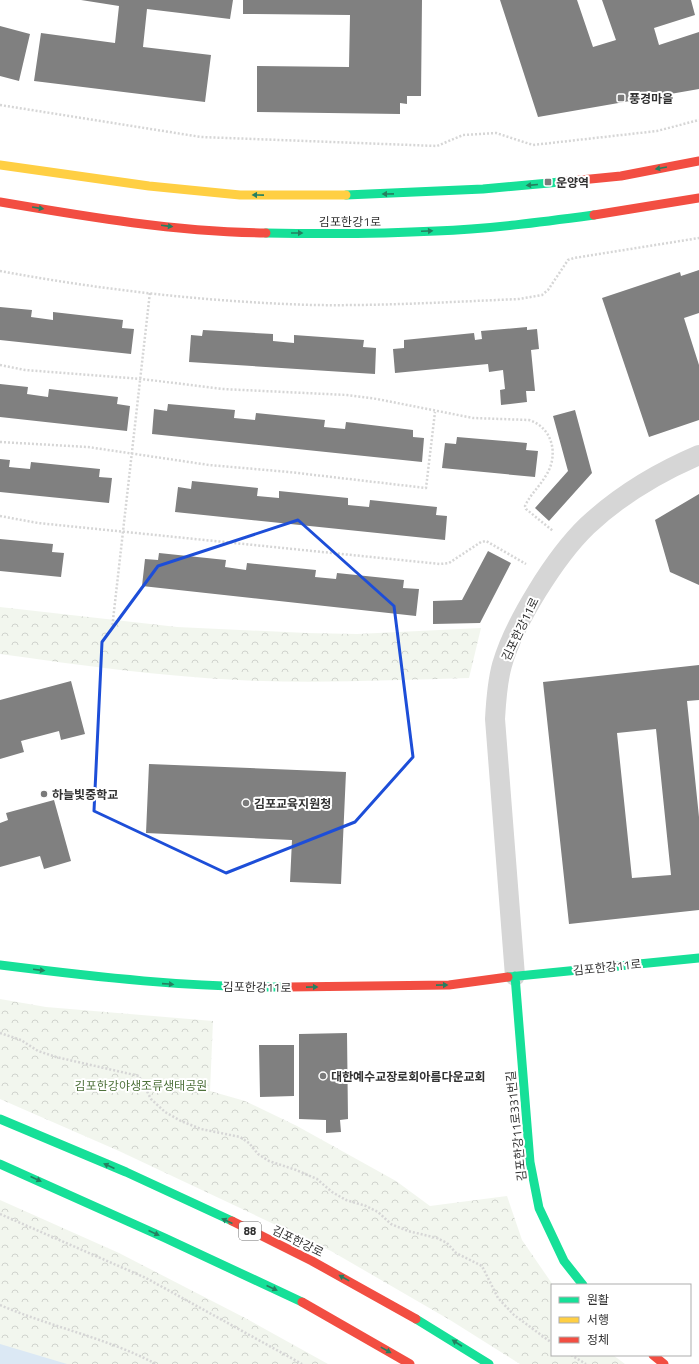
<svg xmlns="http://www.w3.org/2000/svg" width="699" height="1364" font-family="'Titillium Web','Noto Sans KR',sans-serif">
	<defs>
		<pattern id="park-crowns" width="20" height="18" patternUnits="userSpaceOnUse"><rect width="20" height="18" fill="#f2f6ee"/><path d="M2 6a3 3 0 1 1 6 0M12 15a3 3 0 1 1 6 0" fill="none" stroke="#d0d3cd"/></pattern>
	</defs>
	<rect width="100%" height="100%" fill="#fff"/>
	<!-- park -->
	<path fill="url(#park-crowns)" d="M0,607L177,627L307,633L357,634L481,628L469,678C392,680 315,684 238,680C158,676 79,665 0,654Z
		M0,999L46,1007L213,1021L210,1091L245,1101L297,1126L396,1181L430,1206L507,1196L522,1240L553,1285L552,1355H613L625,1364H520L450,1320L331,1251L119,1151L0,1099Z
		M0,1200L119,1253L247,1319L328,1364H0Z"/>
	<!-- water -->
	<path fill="#dbe8f4" d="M0,1344L67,1364H0Z"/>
	<!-- building -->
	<path fill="#808080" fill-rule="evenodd" d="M81,0H233L230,19L147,9L143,47L211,55L205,102L34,81L41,33L115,43L119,6Z
		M243,0H422L421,96H407V104L400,103V114L257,112V66L349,67L350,15L243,14Z
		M500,0H577L593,47L616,40L602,0H691L695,15L654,28L659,45L699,32V89L538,117Z
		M0,26L30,34L19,81L0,76Z
		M699,270V313L684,318L699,365V420L649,437L602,298L680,272L681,276Z
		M0,307L32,310L31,317L53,320V312L123,320L122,328L134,329L131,354L0,340Z
		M527,327V330L537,329L539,349L531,350L535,391H526L527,402L501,405L500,390L505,389L503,370L489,372L488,364L395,373L393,349L404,348V340L474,333L475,340L482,339L481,331Z
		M203,330L273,334V341L294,343V335L364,340L363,347L376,348L375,374L189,362L191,335L202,336Z
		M0,384L28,387L27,394L48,397L49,389L118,397L117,404L130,406L127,431L0,417Z
		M168,404L235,410L234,418L255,420L256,413L325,420L324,427L345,429L346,422L413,430V437L424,438L422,462L152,434L154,409L167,411Z
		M575,410L592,473L549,521L535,508L568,471L553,416Z
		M457,437L527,443L526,450L538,451L535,477L442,468L445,443L456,444Z
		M0,459L10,460L9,467L30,469L31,462L100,469L99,477L112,478L109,503L0,492Z
		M192,481L258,488L257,496L279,498V491L348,498V505L369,507L370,500L437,507L436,515L447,516L445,540L175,512L178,487L191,489Z
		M699,494V585L670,572L655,520Z
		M0,539L53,544L52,552L64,553L61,577L0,571Z
		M488,551L511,563L480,623L433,624V601L462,600Z
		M159,553L226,560L225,567L246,570L247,563L316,570L315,577L336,579L337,573L404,580L403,588L419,589L416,616L142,586L145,559L158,560Z
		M699,665V700L687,701L699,817V910L569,924L543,682ZM656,729L671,875L632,878L617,733Z
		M71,681L85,734L61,740L59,731L21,741L24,752L0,759V700Z
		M149,764L346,772L341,884L290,882L292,840L146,833Z
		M54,800L71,861L44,869L40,856L0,867V823L8,820L6,813Z
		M347,1033L348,1119L340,1120L341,1132L326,1133V1120L299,1119V1034Z
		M259,1045H294V1096L260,1097Z"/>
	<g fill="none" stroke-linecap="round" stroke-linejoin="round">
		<!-- path -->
		<path stroke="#d6d6d6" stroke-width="2.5" stroke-dasharray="2 2" stroke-linecap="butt" d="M0,105L201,137L437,146L463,135L496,133L533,145L657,131L699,120
			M0,271C102,290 209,302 313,305C381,306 450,302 519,299L542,295L548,290L568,260L574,258L699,238
			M0,365L25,370L142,379L222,389L347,395L377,399L473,418L529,420C554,428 559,457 545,477C539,487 530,495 525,506L526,509L553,531
			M0,442L88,447L209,465L289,472L426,488L435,412
			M0,516L38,523L440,564L449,563L481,542L486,541L526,564
			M112,629L150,292
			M0,1033L21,1040L38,1051L56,1057L139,1076L151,1099L165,1112L181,1121L201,1129L240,1137L249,1143L258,1154L269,1161L296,1170L317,1179L332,1192L346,1200L366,1206L378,1212L391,1224L408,1231L437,1238L447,1243L456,1253L482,1266L498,1298L514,1315L552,1343
			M0,1214L146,1278L302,1364
			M0,1305C51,1327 107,1338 156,1364
			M571,1355L586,1364"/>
		<!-- street -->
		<path stroke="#d6d6d6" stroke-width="20" d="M515,976L495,719C496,701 497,683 502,665C514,623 555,557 587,526C619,496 659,472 699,455"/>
		<!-- fast -->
		<path stroke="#16e098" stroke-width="9" d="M346,195L483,189L560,182
			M266,233C323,234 380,234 436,231C489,229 542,222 594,215
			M0,965C96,977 191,988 288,987
			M515,976L530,1162L539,1208L564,1261L583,1285
			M508,977L699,958
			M0,1119L126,1172L232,1221
			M0,1164L165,1238L302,1302
			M416,1319L489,1364"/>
		<!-- slow -->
		<path stroke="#ffcf43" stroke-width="9" d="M0,165L149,186L240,195H346"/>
		<!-- jam -->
		<path stroke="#f24e42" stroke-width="9" d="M560,182L621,176L699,161
			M0,202C88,217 177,232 266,233
			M594,215L699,198
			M288,987L449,985L508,977
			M232,1221L312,1261L416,1319
			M302,1302L410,1364
			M653,1355L664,1364"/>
	</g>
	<!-- one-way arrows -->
	<defs><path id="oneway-solid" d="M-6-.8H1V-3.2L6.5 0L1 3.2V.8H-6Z"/></defs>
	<g fill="#258060">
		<use href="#oneway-solid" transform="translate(661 168) rotate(170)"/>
		<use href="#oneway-solid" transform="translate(532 185) rotate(175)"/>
		<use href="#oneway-solid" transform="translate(388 194) rotate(179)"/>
		<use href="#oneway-solid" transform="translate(258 195) rotate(-179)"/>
		<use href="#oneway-solid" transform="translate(38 208) rotate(9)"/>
		<use href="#oneway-solid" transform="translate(167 226) rotate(7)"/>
		<use href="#oneway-solid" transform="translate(427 231) rotate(-3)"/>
		<use href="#oneway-solid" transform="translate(297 233)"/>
		<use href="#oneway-solid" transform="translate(39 970) rotate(7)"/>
		<use href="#oneway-solid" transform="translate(168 984) rotate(4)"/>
		<use href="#oneway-solid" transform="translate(442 985) rotate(-1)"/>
		<use href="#oneway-solid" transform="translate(312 987) rotate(-1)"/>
		<use href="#oneway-solid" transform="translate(109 1166) rotate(-156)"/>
		<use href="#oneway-solid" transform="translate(36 1179) rotate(24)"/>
		<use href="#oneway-solid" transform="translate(227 1221) rotate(-155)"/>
		<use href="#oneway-solid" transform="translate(154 1233) rotate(24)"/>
		<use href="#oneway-solid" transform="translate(344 1278) rotate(-151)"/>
		<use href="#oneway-solid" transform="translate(272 1288) rotate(25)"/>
		<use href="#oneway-solid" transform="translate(457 1343) rotate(-147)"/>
		<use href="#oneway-solid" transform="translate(386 1350) rotate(29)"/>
	</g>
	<!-- marked area -->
	<path fill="none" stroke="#1d4ed8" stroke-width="3" stroke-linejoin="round" d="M298,520L394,606L413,757L355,822L226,873L94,811L102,642L158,566Z"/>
	<!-- markers -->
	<g fill="#7a7a7a" stroke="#fff" stroke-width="1.5">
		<rect x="617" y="94" width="8" height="8" rx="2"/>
		<rect x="544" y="178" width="8" height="8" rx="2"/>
		<circle cx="44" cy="794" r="4"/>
		<circle cx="246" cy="803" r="4"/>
		<circle cx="323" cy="1076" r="4"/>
	</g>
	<g text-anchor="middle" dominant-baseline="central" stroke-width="4" stroke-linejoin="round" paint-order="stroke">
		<!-- shield labels -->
		<rect fill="#fff" stroke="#707070" stroke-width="1" x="239" y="1222" width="22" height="18" rx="3"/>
		<g font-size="11" font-weight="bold" fill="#323232">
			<text x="250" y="1231">88</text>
		</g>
		<!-- poi labels -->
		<g font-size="12" font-weight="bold" fill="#323232" stroke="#fff" text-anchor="start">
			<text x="629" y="98">풍경마을</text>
			<text x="556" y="182">운양역</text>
			<text x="52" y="794">하늘빛중학교</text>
			<text x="254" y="803">김포교육지원청</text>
			<text x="331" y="1076">대한예수교장로회아름다운교회</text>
		</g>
		<!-- street labels -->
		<g font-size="12" fill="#323232" stroke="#fff">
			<text x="350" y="221">김포한강1로</text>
			<text transform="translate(520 629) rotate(-64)">김포한강11로</text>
			<text transform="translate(607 967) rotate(-6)">김포한강11로</text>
			<text transform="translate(257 987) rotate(1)">김포한강11로</text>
			<text transform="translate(516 1126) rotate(-96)">김포한강11로331번길</text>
			<text transform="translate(298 1241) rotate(26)">김포한강로</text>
		</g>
		<!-- park labels -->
		<g font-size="12" fill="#4f723c" stroke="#fff">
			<text x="141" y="1085">김포한강야생조류생태공원</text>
		</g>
	</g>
	<!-- legend -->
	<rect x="551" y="1284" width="140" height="72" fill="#ffffff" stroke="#adadad"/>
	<rect x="559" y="1297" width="20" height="6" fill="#16e098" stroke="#adadad"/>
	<text x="587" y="1304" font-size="12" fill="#323232">원활</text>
	<rect x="559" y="1317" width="20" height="6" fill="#ffcf43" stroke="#adadad"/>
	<text x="587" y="1324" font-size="12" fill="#323232">서행</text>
	<rect x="559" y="1337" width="20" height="6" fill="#f24e42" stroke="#adadad"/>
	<text x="587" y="1344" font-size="12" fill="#323232">정체</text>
</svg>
